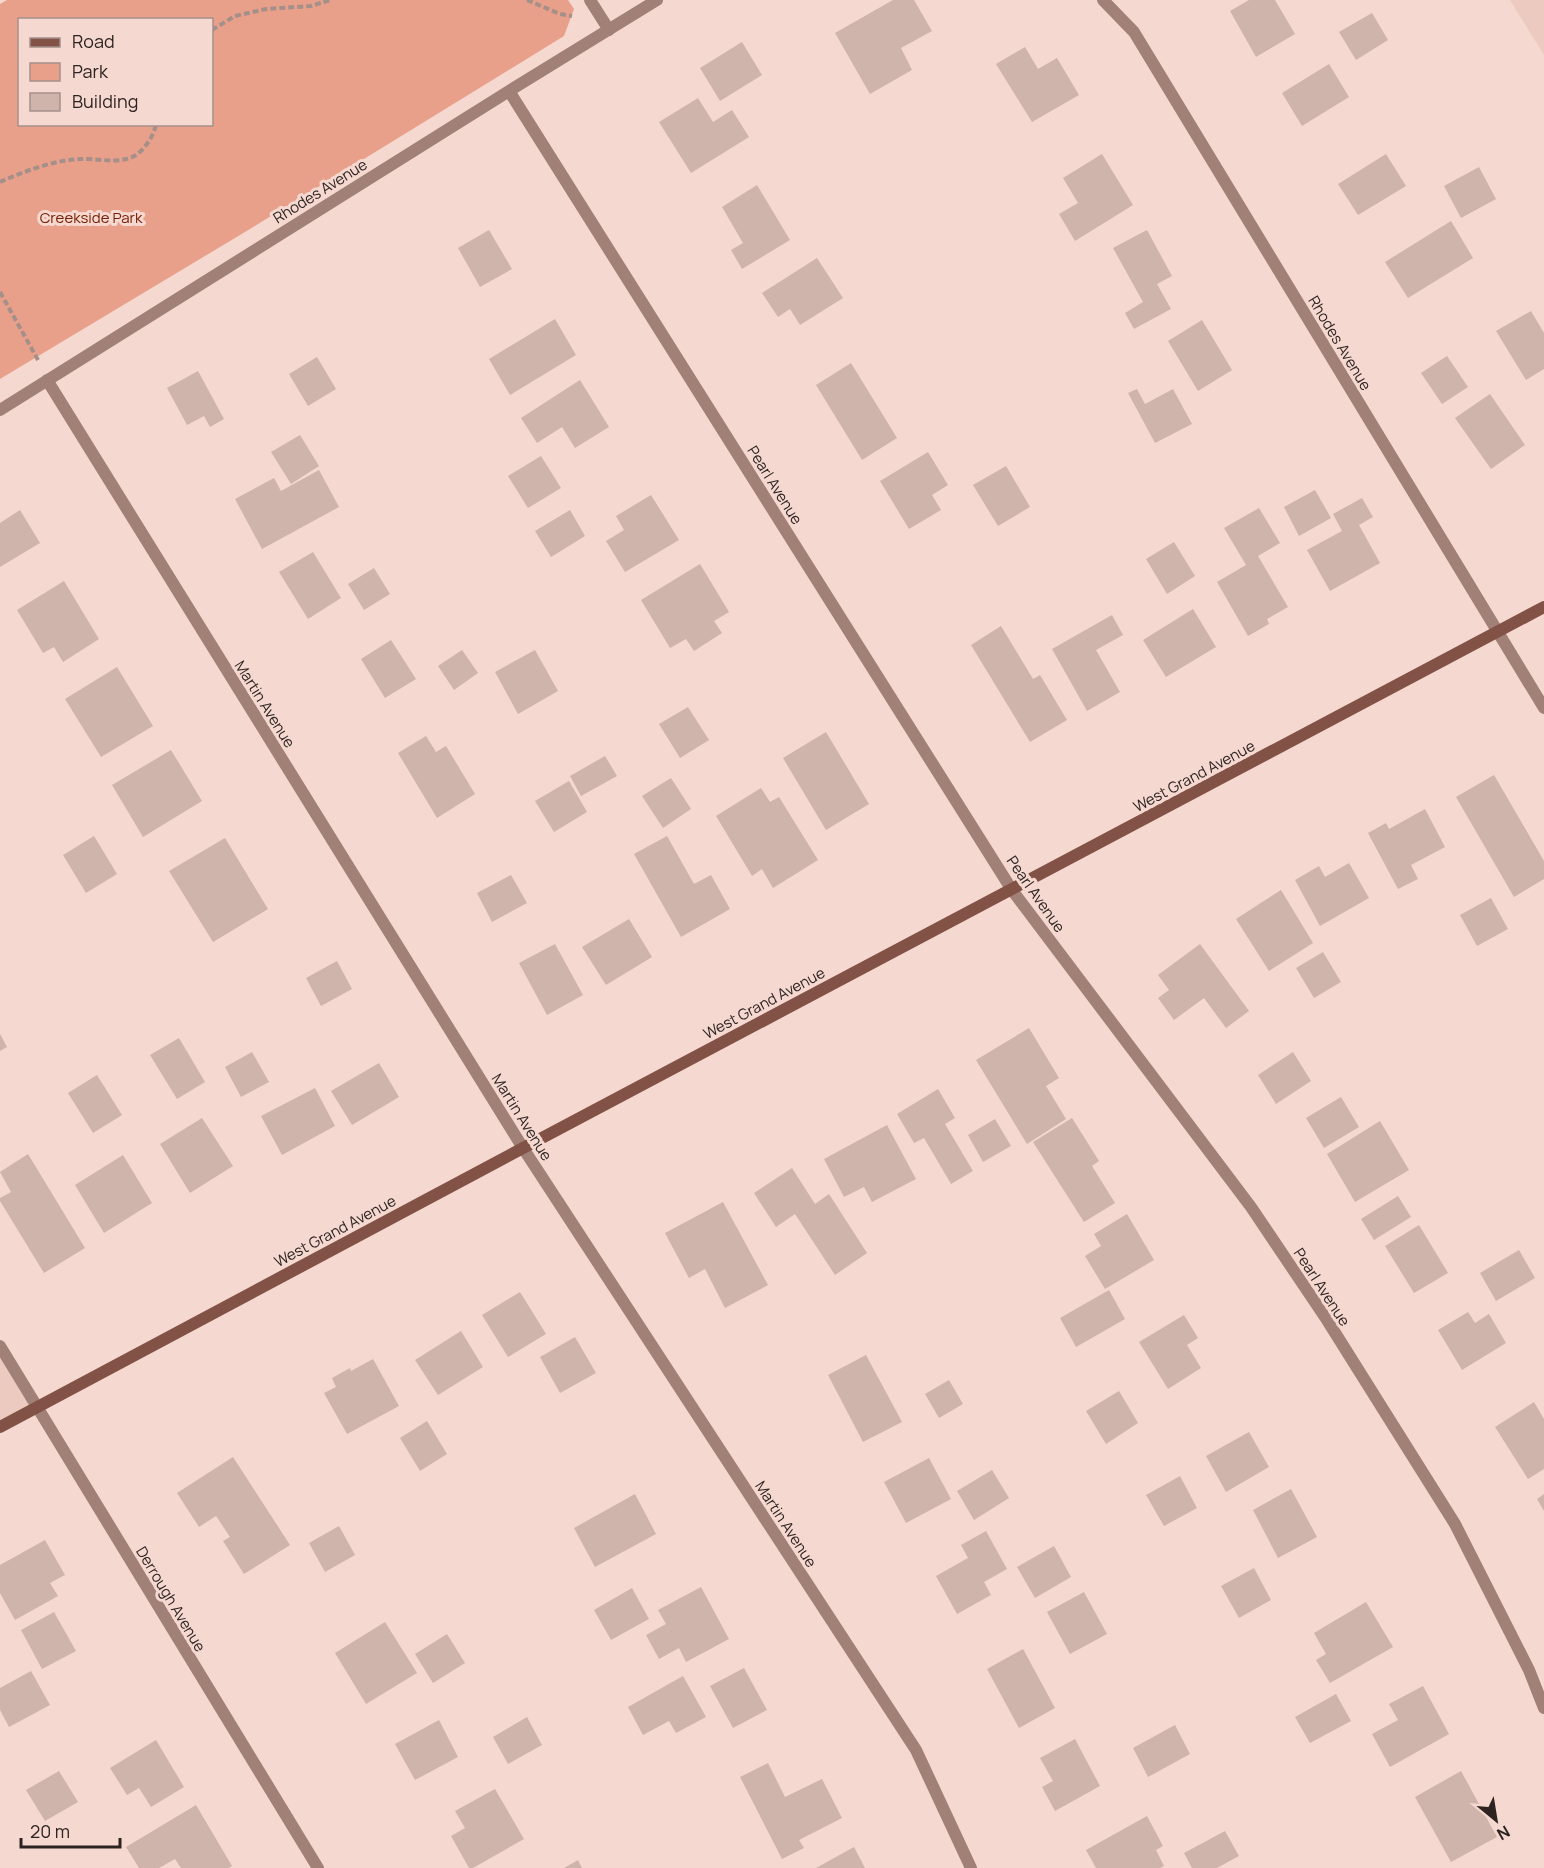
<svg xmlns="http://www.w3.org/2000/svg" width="1544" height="1868" font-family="Manrope,sans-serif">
	<rect width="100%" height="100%" fill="#f5d8d0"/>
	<!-- built -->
	<path fill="#edcac0" d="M1510,0H1544V55Z
		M0,1346L37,1408L0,1427Z"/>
	<!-- green -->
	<path fill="#e9a08b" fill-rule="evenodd" d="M7,0H568L574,9L564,36L245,232L0,379V4ZM20,20H212V124H20Z"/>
	<!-- building -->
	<path fill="#cfb4ac" d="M893,0H914L932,31L901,48L912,70L870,94L835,33Z
		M1249,0H1275L1295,34L1256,57L1230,11Z
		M1372,13L1388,40L1356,60L1339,32Z
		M742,42L762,75L720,101L700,68Z
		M1025,47L1038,69L1057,58L1079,95L1032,122L996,64Z
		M1329,64L1349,97L1302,126L1282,93Z
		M698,98L713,122L732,110L749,137L691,173L659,122Z
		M1102,154L1133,205L1075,241L1059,214L1078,203L1063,178Z
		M1386,154L1406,186L1358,215L1338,184Z
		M1479,167L1496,199L1461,218L1444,186Z
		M757,185L790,240L742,269L731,250L743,243L722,207Z
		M1451,221L1473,258L1408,298L1385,262Z
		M489,230L512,269L480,287L458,248Z
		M1147,230L1172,276L1157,284L1171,309L1134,329L1125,313L1143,302L1113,248Z
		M817,258L843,298L800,325L790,309L778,317L762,293Z
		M1531,311L1544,333V369L1526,380L1496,331Z
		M555,319L576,355L510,395L489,359Z
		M1202,320L1232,370L1198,391L1168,341Z
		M1447,356L1468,387L1442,404L1421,373Z
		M317,357L336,389L308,406L289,374Z
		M851,363L897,438L862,460L816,385Z
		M198,371L224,419L210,427L204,416L187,425L167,388Z
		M580,380L609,427L575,448L562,427L537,443L521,418Z
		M1137,389L1145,404L1173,389L1192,424L1155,443L1128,393Z
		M1490,394L1525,445L1491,469L1455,418Z
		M300,435L319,466L291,484L271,452Z
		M928,452L948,485L932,495L941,510L909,529L880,481Z
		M541,456L561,488L528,508L508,476Z
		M1006,466L1030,507L998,526L973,485Z
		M319,470L339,507L262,549L235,499L274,478L281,491Z
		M1315,490L1331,518L1299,536L1284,507Z
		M651,495L679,540L625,572L606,541L624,530L616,516Z
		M1362,498L1373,517L1359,525L1380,563L1330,591L1307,550L1342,531L1333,514Z
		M1259,508L1280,543L1258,556L1288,607L1267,619L1269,624L1248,636L1217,582L1246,565L1224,528Z
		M20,510L40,543L0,567V523Z
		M570,510L585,536L551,557L535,531Z
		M1174,542L1195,576L1167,594L1146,559Z
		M313,552L341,598L308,619L279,572Z
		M700,564L729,612L714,621L722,633L694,651L686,639L670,648L641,600Z
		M374,568L390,594L364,610L348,584Z
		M64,581L99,639L63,662L54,647L43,653L17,610Z
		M1193,609L1216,647L1166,677L1143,640Z
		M1112,615L1123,635L1096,650L1120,692L1087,711L1052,649Z
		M1001,626L1033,679L1040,675L1067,720L1030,742L971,645Z
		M391,640L416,679L385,698L361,659Z
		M462,650L478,673L454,690L438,666Z
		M535,650L558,691L518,714L495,672Z
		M117,667L153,726L101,757L65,699Z
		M688,707L709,740L680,758L659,724Z
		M826,732L869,804L826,830L783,758Z
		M426,736L436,752L446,746L475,794L437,818L398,753Z
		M171,750L202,801L143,837L112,785Z
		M605,756L617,776L581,796L570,776Z
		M1494,775L1544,861V879L1514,897L1456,797Z
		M671,778L691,809L663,828L642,796Z
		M569,781L587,812L554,832L535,801Z
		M761,788L770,802L779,797L818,860L773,888L762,869L752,876L716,816Z
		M1425,809L1445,847L1411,865L1418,879L1398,889L1368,833L1386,823L1389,829Z
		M94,836L117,874L86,893L63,855Z
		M667,836L694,884L711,875L730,909L681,937L634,854Z
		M225,838L268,909L213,942L169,871Z
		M1349,863L1369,898L1320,926L1295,880L1319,866L1325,877Z
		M511,875L527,903L492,922L477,893Z
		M1281,890L1313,943L1269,971L1236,919Z
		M1491,898L1508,929L1477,946L1460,915Z
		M629,919L652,957L606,985L582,947Z
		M555,944L583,995L547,1015L519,963Z
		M1200,944L1249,1011L1226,1028L1204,998L1174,1020L1158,998L1169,990L1158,975Z
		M1323,952L1341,982L1314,998L1296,968Z
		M337,961L352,989L321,1006L306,978Z
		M1029,1028L1059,1078L1046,1086L1066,1119L1027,1144L976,1060Z
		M0,1034L7,1047L0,1051Z
		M179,1038L205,1082L177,1099L150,1055Z
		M252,1052L269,1082L241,1097L225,1067Z
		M1293,1052L1311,1081L1276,1104L1258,1075Z
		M379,1063L399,1097L352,1125L331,1091Z
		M97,1075L122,1115L93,1133L68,1093Z
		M315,1088L335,1126L282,1155L261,1116Z
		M938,1089L955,1118L945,1124L973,1171L951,1184L924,1138L914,1143L897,1114Z
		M1341,1097L1359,1127L1324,1148L1306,1118Z
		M202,1118L233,1166L190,1193L160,1144Z
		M1072,1118L1099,1161L1092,1166L1115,1203L1084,1222L1033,1142Z
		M995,1119L1011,1146L983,1162L968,1135Z
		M1380,1121L1409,1170L1355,1202L1327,1154Z
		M887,1125L916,1179L872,1202L864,1187L844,1197L824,1159Z
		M28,1154L85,1248L44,1273L0,1201V1198L11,1192L0,1172Z
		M123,1155L152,1203L104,1233L75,1185Z
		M792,1168L815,1204L829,1194L867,1253L835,1275L795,1214L776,1227L754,1193Z
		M1398,1196L1411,1217L1374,1240L1361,1219Z
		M723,1202L768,1285L725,1308L705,1269L689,1278L665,1233Z
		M1127,1214L1154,1260L1105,1289L1085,1256L1101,1246L1094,1234Z
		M1419,1225L1448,1273L1414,1293L1385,1246Z
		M1519,1250L1535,1278L1496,1301L1480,1273Z
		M1109,1290L1125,1319L1076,1347L1060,1318Z
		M520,1292L546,1334L508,1357L482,1315Z
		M1468,1312L1475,1323L1489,1314L1506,1343L1462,1370L1438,1330Z
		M1184,1315L1198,1338L1187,1345L1201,1368L1168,1389L1139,1342Z
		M461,1331L483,1367L438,1395L415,1360Z
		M575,1337L596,1373L560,1393L540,1357Z
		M866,1355L902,1422L863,1442L828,1375Z
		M373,1359L399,1406L347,1434L324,1393L336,1387L332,1378L350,1368L351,1371Z
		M949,1380L963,1404L939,1418L925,1394Z
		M1119,1391L1138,1423L1106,1444L1086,1411Z
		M1534,1402L1544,1419V1469L1528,1479L1495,1427Z
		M427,1421L447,1454L420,1471L400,1438Z
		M1249,1432L1269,1467L1226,1492L1206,1456Z
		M233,1457L290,1545L244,1574L223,1541L230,1537L216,1516L199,1527L177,1493Z
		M929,1458L951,1499L906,1523L884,1482Z
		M992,1470L1009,1498L974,1520L957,1491Z
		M1180,1476L1197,1508L1164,1526L1146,1495Z
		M1291,1489L1317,1537L1278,1558L1253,1510Z
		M635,1494L656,1534L595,1567L574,1528Z
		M1544,1494V1511L1537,1499Z
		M339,1526L355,1555L325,1572L309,1543Z
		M986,1531L1007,1569L984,1582L991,1595L957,1614L936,1576L968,1558L961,1545Z
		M45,1540L65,1575L50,1583L58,1596L15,1620L0,1593V1565Z
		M1054,1546L1071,1577L1035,1598L1017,1567Z
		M1254,1568L1271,1600L1239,1618L1221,1586Z
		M701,1587L729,1639L686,1662L679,1648L659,1659L646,1635L666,1624L658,1610Z
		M632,1588L649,1619L611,1640L594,1610Z
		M1084,1592L1107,1634L1070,1654L1047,1612Z
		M1366,1602L1393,1647L1330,1683L1316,1660L1326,1654L1314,1633Z
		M54,1612L76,1651L42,1669L21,1630Z
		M385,1622L417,1673L366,1704L335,1653Z
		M447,1634L465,1663L433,1683L415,1654Z
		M1023,1649L1055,1708L1019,1728L987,1669Z
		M744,1668L767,1710L733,1728L710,1686Z
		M31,1671L50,1705L9,1727L0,1710V1688Z
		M683,1676L706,1717L676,1733L669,1721L643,1735L628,1707Z
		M1423,1686L1449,1734L1390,1767L1372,1734L1398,1720L1389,1704Z
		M1336,1694L1351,1721L1310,1743L1295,1717Z
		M527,1717L542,1745L508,1764L493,1737Z
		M439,1720L458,1757L415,1780L395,1744Z
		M1175,1725L1190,1754L1148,1777L1133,1748Z
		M1075,1739L1100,1786L1055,1811L1042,1787L1053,1781L1040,1758Z
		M156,1740L184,1787L151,1807L139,1788L127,1795L110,1768Z
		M768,1763L785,1797L822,1779L842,1818L799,1840L804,1848L782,1859L740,1777Z
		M59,1771L78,1802L45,1821L26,1790Z
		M1461,1771L1497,1837L1451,1862L1415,1797Z
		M495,1789L524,1839L473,1868H469L451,1836L465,1828L455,1811Z
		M196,1805L232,1866L229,1868H181L175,1859L159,1868H139L126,1847Z
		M1147,1816L1163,1846L1156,1850L1164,1866L1160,1868H1096L1086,1850Z
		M1225,1831L1239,1856L1217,1868H1192L1184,1853Z
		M854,1847L865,1868H816Z
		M578,1860L582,1868H564Z"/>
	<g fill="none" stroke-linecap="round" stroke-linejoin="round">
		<!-- path -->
		<path stroke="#a48f89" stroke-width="4" stroke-dasharray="6 3" stroke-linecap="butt" d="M527,0L560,14L572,16
			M212,30L235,16L266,9L311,6L330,0
			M0,182C25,171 54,160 81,159C98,158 120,165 136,155C146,148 154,135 156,124
			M0,292L38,360"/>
		<!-- lane -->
		<path stroke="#a18077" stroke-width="12" d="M590,0L609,30"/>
		<!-- street -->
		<path stroke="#a18077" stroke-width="12" d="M1103,0L1134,32L1544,708
			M509,91L1012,890L1251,1207L1327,1320L1455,1524L1529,1670L1544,1708
			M47,380L523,1148L916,1750L971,1868
			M0,410L509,91L657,0
			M0,1346L318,1868"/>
		<!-- secondary -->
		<path stroke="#815245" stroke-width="12" d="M0,1427L523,1148L1544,607"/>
	</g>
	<g text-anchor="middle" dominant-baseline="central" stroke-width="6" stroke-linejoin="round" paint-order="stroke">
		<!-- street labels -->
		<g font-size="15" fill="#2d2320" stroke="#f5d8d0">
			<text transform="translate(320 191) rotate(-32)">Rhodes Avenue</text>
			<text transform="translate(1340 343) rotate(59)">Rhodes Avenue</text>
			<text transform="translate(775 485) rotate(58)">Pearl Avenue</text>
			<text transform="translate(265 704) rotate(58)">Martin Avenue</text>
			<text transform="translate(1194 776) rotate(-28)">West Grand Avenue</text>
			<text transform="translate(1036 894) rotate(55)">Pearl Avenue</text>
			<text transform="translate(764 1003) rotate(-28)">West Grand Avenue</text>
			<text transform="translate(522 1117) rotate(58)">Martin Avenue</text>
			<text transform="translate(335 1231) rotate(-28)">West Grand Avenue</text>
			<text transform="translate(1322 1287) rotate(57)">Pearl Avenue</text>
			<text transform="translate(786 1524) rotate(57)">Martin Avenue</text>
			<text transform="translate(171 1599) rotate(59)">Derrough Avenue</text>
		</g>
		<!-- park labels -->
		<g font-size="15" fill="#782004" stroke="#f5d8d0">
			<text x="91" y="217">Creekside Park</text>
		</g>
	</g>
	<!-- legend -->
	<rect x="18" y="18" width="195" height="108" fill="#f5d8d0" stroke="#a5908a" stroke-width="1.5"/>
	<rect x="30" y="38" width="30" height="9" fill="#815245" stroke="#a5908a" stroke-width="1.5"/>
	<text x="72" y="48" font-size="18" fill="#2d2320">Road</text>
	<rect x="30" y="63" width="30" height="18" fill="#e9a08b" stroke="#a5908a" stroke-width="1.5"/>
	<text x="72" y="78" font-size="18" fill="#2d2320">Park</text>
	<rect x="30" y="93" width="30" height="18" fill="#cfb4ac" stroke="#a5908a" stroke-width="1.5"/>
	<text x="72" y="108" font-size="18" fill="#2d2320">Building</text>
	<!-- north arrow -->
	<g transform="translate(1496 1820) rotate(150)" stroke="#f5d8d0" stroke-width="4.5" paint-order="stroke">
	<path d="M0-4.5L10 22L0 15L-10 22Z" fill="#2d2320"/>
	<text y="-9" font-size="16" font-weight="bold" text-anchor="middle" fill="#2d2320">N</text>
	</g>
	<!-- scale -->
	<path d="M21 1838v9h99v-9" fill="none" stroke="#2d2320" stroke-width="3"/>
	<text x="30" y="1838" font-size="18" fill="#2d2320" stroke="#f5d8d0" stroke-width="4.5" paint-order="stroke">20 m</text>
</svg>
